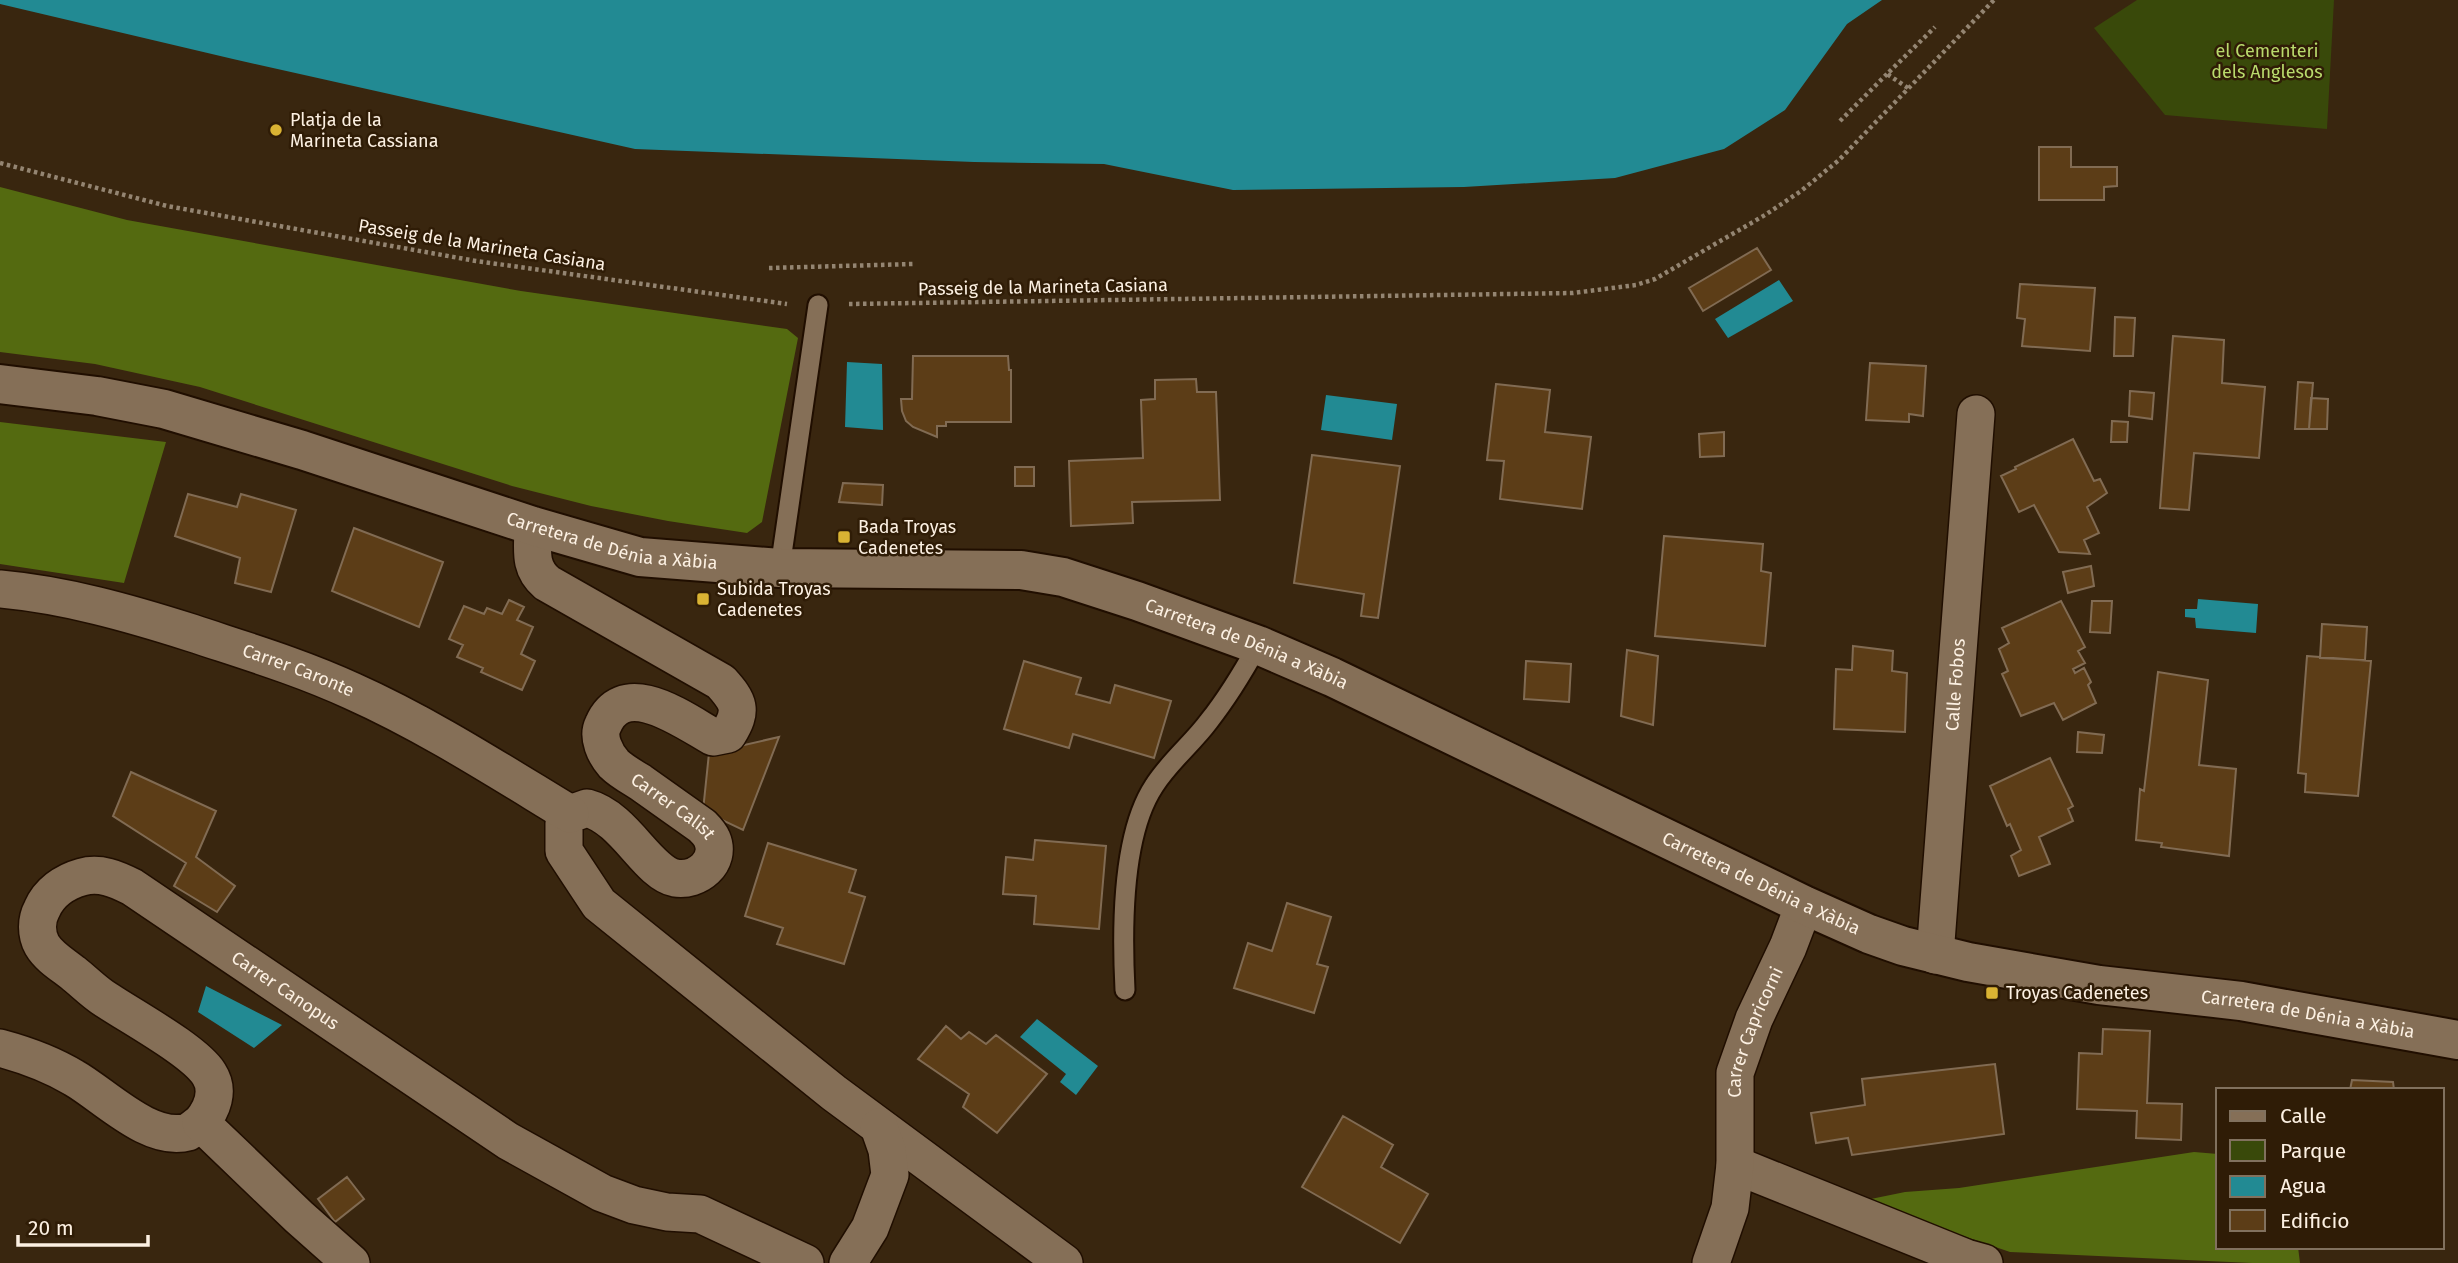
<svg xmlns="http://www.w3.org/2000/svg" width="2458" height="1263" font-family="'Fira Sans',sans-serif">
	<rect width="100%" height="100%" fill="#39260f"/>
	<!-- green -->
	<path fill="#39490a" d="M2137,0H2334L2327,129L2165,115L2094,28Z"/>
	<!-- forest -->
	<path fill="#546a10" d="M0,187L127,220L521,291L787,329L798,338L762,522L747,533L668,521L591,506L512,486L200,387L95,364L0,352Z
		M0,422L166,442L124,583L0,564Z
		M2194,1152L2218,1154V1247H2298L2300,1263H2252L2010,1252L1861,1201L1905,1192L1959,1188Z"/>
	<!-- water -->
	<path fill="#228a93" d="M0,0H1882L1847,24L1785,110L1724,149L1615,178L1464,187L1233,190L1104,164L974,162L635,149L233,59L0,4Z
		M1779,280L1793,301L1728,338L1715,319Z
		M847,362L882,364L883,430L845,427Z
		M1326,395L1397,404L1392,440L1321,430Z
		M2198,599L2258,604L2256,633L2196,628L2195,618L2185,617V609H2197Z
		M206,986L282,1025L254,1048L198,1012Z
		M1037,1019L1098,1066L1076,1095L1060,1082L1066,1074L1020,1037Z"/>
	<!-- building -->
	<path fill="#5c3d17" stroke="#816b53" stroke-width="2" d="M2039,147H2071V167H2117V186L2104,187V200H2039Z
		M1757,248L1771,270L1703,311L1689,288Z
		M2020,284L2095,288L2090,351L2022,346L2025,319L2017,318Z
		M2115,317L2135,318L2133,356H2114Z
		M2173,336L2224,340L2222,383L2265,387L2259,458L2194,453L2189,510L2160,508Z
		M913,356H1008L1009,370H1011V422H946V426H937V437L913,427L906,421L902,411L901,399H912Z
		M1870,363L1926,366L1923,416L1909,414V422L1866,420Z
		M1196,379L1197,392H1216L1220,500L1132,502L1133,523L1071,526L1069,461L1143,458L1141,400L1155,399V380Z
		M2298,382L2313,383L2309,429H2295Z
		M1496,384L1550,390L1545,432L1591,437L1582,509L1500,499L1504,461L1487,460Z
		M2130,391L2154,393L2152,419L2129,416Z
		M2311,398L2328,399L2327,429H2309Z
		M2112,421L2128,422L2127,442H2111Z
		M1724,432V456L1700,457L1699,434Z
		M2073,439L2094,481L2100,479L2107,493L2087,507L2099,533L2084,540L2090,554L2059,552L2034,505L2019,512L2001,476L2016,469L2015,467Z
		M1312,455L1400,466L1378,618L1361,616L1364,594L1294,583Z
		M1015,467H1034V486H1015Z
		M843,483L883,485L882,505L839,502Z
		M188,494L237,507L241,494L296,510L271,592L235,583L240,558L175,536Z
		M354,528L443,562L419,627L332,591Z
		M1664,536L1763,544L1761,571L1771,573L1765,646L1655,636Z
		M2091,566L2094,586L2068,593L2063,572Z
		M509,600L524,607L517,620L533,627L521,654L535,661L522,690L481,672L483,668L457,657L463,645L449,639L464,606L484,614L487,608L502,614Z
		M2061,601L2085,647L2078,651L2085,663L2073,669L2075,673L2084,668L2091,682L2088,685L2096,703L2063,720L2054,703L2021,716L2002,674L2008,671L1999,649L2009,643L2002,628Z
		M2092,601H2112L2110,633L2090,632Z
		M2322,624L2367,627L2365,660L2320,658Z
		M1853,646L1893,651L1892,671L1907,673L1905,732L1834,729L1836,669L1852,670Z
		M1627,650L1658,656L1653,725L1621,716Z
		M2307,656L2371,661L2358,796L2305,792L2306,774L2298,773Z
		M1024,661L1081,678L1076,694L1110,703L1115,685L1171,701L1154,758L1073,734L1069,748L1004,729Z
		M1526,661L1571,664L1569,702L1524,699Z
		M2158,672L2208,680L2199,765L2236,769L2229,856L2161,847L2162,843L2136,840L2140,789L2144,791Z
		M2078,732L2104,735L2102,753L2077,752Z
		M779,737L743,830L703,811L709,753Z
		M2050,758L2073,806L2068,809L2073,821L2039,837L2050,864L2019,876L2011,856L2021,850L2010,824L2007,826L1990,786Z
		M131,772L216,811L196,857L235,886L217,912L174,886L186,863L113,816Z
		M1035,840L1106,846L1099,929L1034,924L1036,896L1003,894L1006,857L1033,860Z
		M768,843L856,870L849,892L865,897L844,964L777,944L783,928L745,916Z
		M1287,903L1331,917L1317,964L1328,967L1314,1013L1234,988L1248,943L1272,951Z
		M946,1026L961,1039L969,1032L986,1044L996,1035L1047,1074L997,1133L963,1107L969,1094L918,1059Z
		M2103,1029L2150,1031L2147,1103L2182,1104L2181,1140L2136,1138L2137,1111L2077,1109L2079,1053L2102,1054Z
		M1995,1064L2004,1134L1852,1155L1848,1138L1816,1143L1811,1113L1865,1105L1862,1079Z
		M2352,1080L2393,1082L2394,1090H2350Z
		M1343,1116L1393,1145L1381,1167L1428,1194L1400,1243L1302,1187Z
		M347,1177L364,1199L335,1222L318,1199Z"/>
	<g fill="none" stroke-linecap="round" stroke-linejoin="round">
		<!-- service casing -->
		<g stroke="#200e00" stroke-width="23">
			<path id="service" d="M780,568L818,305
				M1125,990C1122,932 1121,836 1154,786C1169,762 1192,744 1209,721C1228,697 1243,672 1258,645"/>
		</g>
		<!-- minor casing -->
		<g stroke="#200e00" stroke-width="40">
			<g id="minor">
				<path id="s1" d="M533,526C533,549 528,567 547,583L721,682C739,702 743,710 728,734L713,737C683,720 624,676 603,725C597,737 605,754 614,764C621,771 632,777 640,782C661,797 681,811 702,826C705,829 710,834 712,839C722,862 697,882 675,878C647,872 625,818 587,808L570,814L564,823V851L599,904L834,1093L1064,1263"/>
				<path id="s2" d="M0,589C66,595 129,613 192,633C246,651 300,667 352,691C428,725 499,771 570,814"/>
				<path id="s3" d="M1935,955L1976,414"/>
				<path d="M0,1048C26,1055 51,1064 74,1078C104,1095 150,1143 188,1132C192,1130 197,1125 201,1123"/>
				<path d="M1735,1165L1966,1258L1984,1263"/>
				<path id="s4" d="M351,1263L299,1217L201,1123C212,1109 220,1091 209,1074C194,1050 128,1015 102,997C92,990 83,981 73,973C63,965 49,957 42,945C36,934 36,920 42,909C49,893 64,882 82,877C100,872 116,879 132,887L508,1141L602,1193L634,1205L667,1212L700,1214L805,1263"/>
				<path d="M848,1263L870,1228L890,1175L887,1150L879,1127"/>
				<path id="s5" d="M1711,1263L1730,1208L1735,1165V1073L1754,1019L1788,947L1804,905"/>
			</g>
		</g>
		<!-- tertiary casing -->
		<g stroke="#200e00" stroke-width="42">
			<g id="tertiary">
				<path id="s6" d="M0,384L97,396L164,409L302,450L533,526L640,557L780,568L1021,570L1063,577L1137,601L1258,645L1332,677L1804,905L1869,934L1903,946L1968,962L2099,985L2241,1001L2458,1040"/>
			</g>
		</g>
		<!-- path -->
		<path stroke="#948572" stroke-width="4.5" stroke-dasharray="3.5 3.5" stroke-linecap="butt" d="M1908,88L1887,74L1935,27
			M1840,121L1887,74
			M0,163L167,206L476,261L787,304
			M769,268L913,264
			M849,304L1573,293L1636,285L1655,279L1765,215L1801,191L1839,160L1994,0"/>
		<!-- service -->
		<use href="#service" stroke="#856f57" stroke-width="19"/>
		<!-- minor -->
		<use href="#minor" stroke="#856f57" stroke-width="37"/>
		<!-- tertiary -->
		<use href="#tertiary" stroke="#856f57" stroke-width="38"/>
	</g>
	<!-- markers -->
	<g fill="#dab333" stroke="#2f1c06" stroke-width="2.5">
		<circle cx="276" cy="130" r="7"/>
		<rect x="837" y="530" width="14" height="14" rx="3.5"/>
		<rect x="696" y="592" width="14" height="14" rx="3.5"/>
		<rect x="1985" y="986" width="14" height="14" rx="3.5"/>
	</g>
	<g text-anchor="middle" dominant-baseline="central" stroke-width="5" stroke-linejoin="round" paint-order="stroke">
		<!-- park labels -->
		<g font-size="18" fill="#b9da6c" stroke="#2f1c06">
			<text x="2267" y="51">el Cementeri<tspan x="2267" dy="21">dels Anglesos</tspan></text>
		</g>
		<!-- poi labels -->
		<g font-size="18" fill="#fcf0e2" stroke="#2f1c06" text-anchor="start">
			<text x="290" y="120">Platja de la<tspan x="290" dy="21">Marineta Cassiana</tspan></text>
			<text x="858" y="527">Bada Troyas<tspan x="858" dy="21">Cadenetes</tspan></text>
			<text x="717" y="589">Subida Troyas<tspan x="717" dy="21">Cadenetes</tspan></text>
			<text x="2006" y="993">Troyas Cadenetes</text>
		</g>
		<!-- street labels -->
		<g font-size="18" fill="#fcf0e2" stroke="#2f1c06">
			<text transform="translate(482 245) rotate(9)">Passeig de la Marineta Casiana</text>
			<text transform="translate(1043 287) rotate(-1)">Passeig de la Marineta Casiana</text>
			<text stroke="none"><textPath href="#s6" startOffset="634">Carretera de Dénia a Xàbia</textPath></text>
			<text stroke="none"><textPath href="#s6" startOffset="1284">Carretera de Dénia a Xàbia</textPath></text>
			<text stroke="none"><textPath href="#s2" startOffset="310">Carrer Caronte</textPath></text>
			<text stroke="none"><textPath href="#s3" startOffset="271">Calle Fobos</textPath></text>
			<text stroke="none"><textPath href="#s1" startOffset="579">Carrer Calist</textPath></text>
			<text stroke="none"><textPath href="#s6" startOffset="1852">Carretera de Dénia a Xàbia</textPath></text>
			<text stroke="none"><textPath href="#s4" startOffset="798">Carrer Canopus</textPath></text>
			<text stroke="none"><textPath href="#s6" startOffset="2418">Carretera de Dénia a Xàbia</textPath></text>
			<text stroke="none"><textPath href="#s5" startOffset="238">Carrer Capricorni</textPath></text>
		</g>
	</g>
	<!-- legend -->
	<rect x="2216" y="1088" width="228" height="161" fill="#2f1c06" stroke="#81715e" stroke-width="2"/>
	<rect x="2230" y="1111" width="35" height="10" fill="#856f57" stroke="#81715e" stroke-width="2"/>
	<text x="2280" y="1123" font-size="21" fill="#fcf0e2">Calle</text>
	<rect x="2230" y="1140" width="35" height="21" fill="#39490a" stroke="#81715e" stroke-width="2"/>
	<text x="2280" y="1158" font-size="21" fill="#fcf0e2">Parque</text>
	<rect x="2230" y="1176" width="35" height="21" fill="#228a93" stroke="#81715e" stroke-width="2"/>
	<text x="2280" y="1193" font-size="21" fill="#fcf0e2">Agua</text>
	<rect x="2230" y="1210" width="35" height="21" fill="#5c3d17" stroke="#81715e" stroke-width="2"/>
	<text x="2280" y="1228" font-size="21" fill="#fcf0e2">Edificio</text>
	<!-- scale -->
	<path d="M18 1235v10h130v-10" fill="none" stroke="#fcf0e2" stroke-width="3.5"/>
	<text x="28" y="1235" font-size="21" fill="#fcf0e2" stroke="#2f1c06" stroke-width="5" paint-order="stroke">20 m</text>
</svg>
